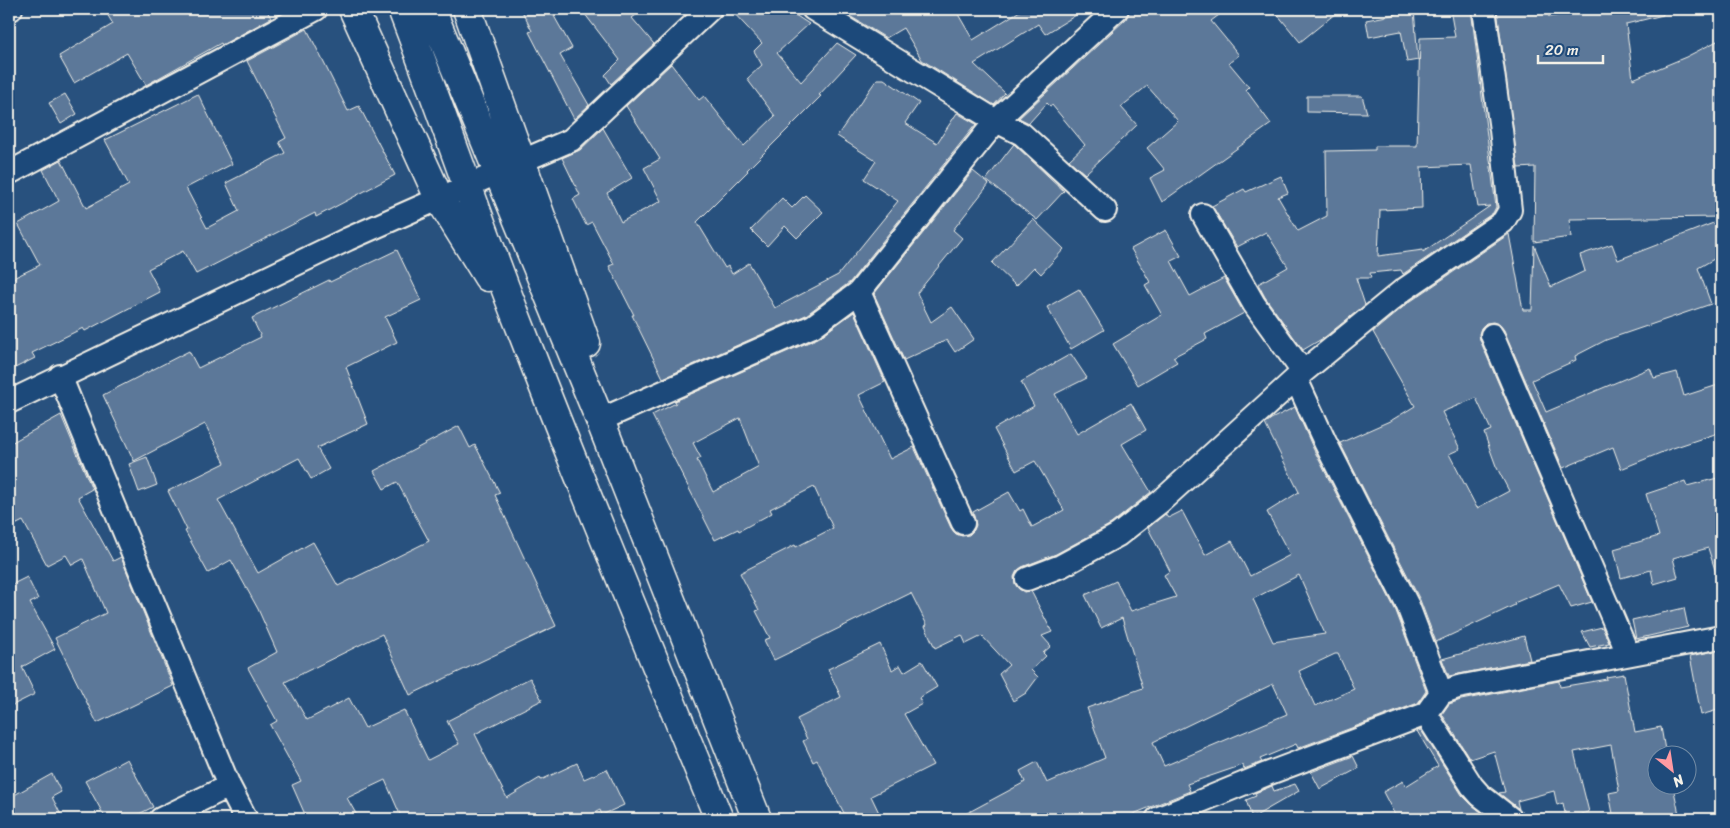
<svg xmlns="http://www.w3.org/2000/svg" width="1730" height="828" font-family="Sriracha,sans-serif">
	<rect width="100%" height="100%" fill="#28517e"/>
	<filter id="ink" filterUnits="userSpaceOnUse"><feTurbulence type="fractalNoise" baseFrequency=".02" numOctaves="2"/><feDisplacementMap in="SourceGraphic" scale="10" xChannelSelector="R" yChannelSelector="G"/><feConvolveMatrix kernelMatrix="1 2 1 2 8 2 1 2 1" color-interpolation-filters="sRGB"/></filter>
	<g filter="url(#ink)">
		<!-- building -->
		<path fill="#5b7899" stroke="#f4f1e8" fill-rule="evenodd" d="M104,9H266L271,18L222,45L221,43L146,85L127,53L74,83L59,56L113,24Z
			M521,9H550L572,48L560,55L589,105L574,119L529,32L532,31Z
			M581,9H644L632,18L654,44L611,84L605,75L620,60Z
			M730,9H786L809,24L777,53L801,82L837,43L856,55L819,95L821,96L747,170L748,171L697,222L725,268L728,266L732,274L749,263L775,308L838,275L898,201L864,179L876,161L837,136L877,79H884L919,103L905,123L937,143L957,113L976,124L850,282L806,315L663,378L632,315H634L609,266L614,264L592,222L586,225L573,199L580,195L562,158L580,150L603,128L632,178L607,193L621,222L661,201L644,168L660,159L626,106L671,64L699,100L704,96L744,146L775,116L747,79L762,65L754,51L762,43Z
			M838,9H955L973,40L1023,9H1086L1045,34L1038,24L974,64L1005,93L994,105L922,60L903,28L886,38Z
			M1130,9H1227L1211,21L1239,55L1229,63L1249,87L1246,90L1271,124L1162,202L1150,178L1165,170L1147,148L1178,121L1147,86L1121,107L1137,125L1085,174L1069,160L1085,145L1052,105L1050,106L1047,103L1029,123L1019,118L1126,19Z
			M1273,9H1341L1300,42Z
			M1396,9H1414L1418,60L1407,62L1401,31L1369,37L1366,20L1397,14Z
			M1450,9H1471L1496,207L1493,213L1403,274L1401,270L1370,273L1371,278H1356L1365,305L1325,337L1303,350L1265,297L1258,284L1288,267L1266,232L1237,247L1212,206L1244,189L1246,192L1281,176L1288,193L1278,197L1298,231L1327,216L1326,151L1375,150V146H1417L1420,38L1455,37ZM1471,165L1478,207L1490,206L1423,252V250L1378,256L1380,210L1422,208L1421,167Z
			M1548,9L1549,17L1590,10V9H1662L1663,15L1626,24L1633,79L1686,57L1721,39V217L1569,219L1571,237L1534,242L1535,167L1518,168L1497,10Z
			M307,29L348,111L359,106L395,175L316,217L315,213L196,274L183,251L148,269L160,292L85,331L83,328L32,353L35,358L9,371V280L40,265L18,224L59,201L43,170L61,160L86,208L129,185L105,140L198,94L232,164L186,188L207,228L239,211L226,183L285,153L279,142L286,138L247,61Z
			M65,94L77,114L61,124L49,103Z
			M1307,96H1362L1367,113L1307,112Z
			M1014,144L1064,191L1037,220L986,180Z
			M973,171L989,184L953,230L962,238L917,293L931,322L952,307L974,339L955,352L947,340L904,360L874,294Z
			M805,195L823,212L797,238L785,226L767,246L751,230L782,198L792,208Z
			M1033,219L1064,249L1041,274L1034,267L1016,286L992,263Z
			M1721,220V255L1698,268L1711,304L1606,340L1575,356L1576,360L1532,380L1546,412L1650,368L1654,378L1677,372L1684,396L1721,384V432L1670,449L1621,469L1613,447L1563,468L1504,330L1499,324L1493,322L1486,323L1481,328L1479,334L1480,340L1592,602L1571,608L1559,584L1514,603L1515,605L1436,642L1420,600L1340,443L1392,420L1415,406L1373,332L1408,303L1509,234L1523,310H1532L1534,245L1551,287L1585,271L1580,255L1612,244L1618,260ZM1476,398L1491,430L1484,433L1496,466L1509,491L1477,508L1449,454L1460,449L1442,412Z
			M1166,230L1181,256L1171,261L1190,296L1224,278L1244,313L1205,334L1207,339L1173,357L1177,362L1138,385L1113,344L1162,315L1145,285L1150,282L1131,249Z
			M397,250L421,300L385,317L397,342L346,367L368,424L317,448L329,469L311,479L299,458L218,500L258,573L313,542L338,586L429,541L397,482L384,489L374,471L459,426L470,448L475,445L500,493L495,495L556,626L410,695L382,634L285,682L307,720L349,698L365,728L404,710L428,760L459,744L447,721L530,678L542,700L475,734L483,750H482L507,798L540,778L541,780L577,763L584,779L607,769L624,805L602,815L600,810L582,819H402L385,780L347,798L359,819H307L292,785L301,781L270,725L277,721L248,668L277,652L258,609L231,560L208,573L185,531L187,530L168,491L225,463L205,424L134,461L103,395L189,351L198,368L261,337L252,318L329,280L330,282Z
			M1079,289L1104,330L1071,349L1047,307Z
			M854,312L885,382L859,395L890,459L914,447L951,528L956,534L962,536L969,535L974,530L976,525L973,512L1009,492L1020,511L1023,509L1032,527L1064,510L1035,461L1016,471L994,429L1034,406L1021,382L1071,354L1087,378L1055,394L1077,434L1131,403L1146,430L1122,444L1151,492L1111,524L1056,554L1022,567L1017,571L1014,577L1015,584L1019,589L1024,592L1031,591L1052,632L1042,636L1051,646L1043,653L1046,656L1031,670L1038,677L1026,693L1013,701L999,674L1009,665L982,636L966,644L962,635L935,648L925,626L927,625L911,593L774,660L764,640L770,638L756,611L759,610L740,573L795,545L796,547L833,528L814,487L770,509L772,513L739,531L738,529L715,540L652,415L676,403L675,401L818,338ZM740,418L759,467L713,492L697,460L701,458L693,443Z
			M1295,407L1313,448L1396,611L1426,691L1418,703L1298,748L1296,744L1260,759L1262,762L1244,769L1243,765L1187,784L1190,791L1121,819H956L1025,782L1020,771L1037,762L1047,783L1105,758L1087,708L1143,688L1122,618L1101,628L1085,595L1116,581L1131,611L1176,597L1164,575L1170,571L1148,528L1165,514L1168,518L1182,511L1205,555L1232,541L1250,576L1290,555L1267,512L1299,492L1265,424L1271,419ZM1299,575L1325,634L1273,642L1253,599ZM1335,654H1338L1354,689L1315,706L1299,671ZM1273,684L1287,714L1164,766L1153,742Z
			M61,415L92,489L78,497L113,561L121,557L173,686L97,723L55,638L106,613L83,559L72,565L66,555L47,565L23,521L9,528V444Z
			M147,457L157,485L139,492L129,464Z
			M1721,477V578L1718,579L1708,548L1673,558L1678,577L1654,584L1651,570L1621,578L1614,549L1659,536L1646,494L1685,481L1687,486Z
			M27,577L38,599L30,603L55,649L22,667L35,694L9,707V586Z
			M1684,608L1688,627L1636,639L1632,620Z
			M1602,627L1609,643L1590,647L1582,632Z
			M1524,636L1530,660L1449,676L1442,659Z
			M880,644L892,670L900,665L904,672L922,661L937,687L919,698L922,704L904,714L933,765L871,796L882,819H847L817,760L813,762L803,741L807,739L797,719L841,697L828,669Z
			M1721,650V709L1701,715L1690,656Z
			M1624,674L1635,732L1661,727L1666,756H1658V786H1673L1680,819H1614L1609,793L1619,791L1611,745L1574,752L1589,812L1566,818L1563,803L1557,805L1554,791L1517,801L1519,809L1499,793L1505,792L1494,751L1470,759L1442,714L1449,704L1461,700L1559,681L1560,687L1607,679L1606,677Z
			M1421,730L1462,795L1472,805L1490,819H1397L1383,792L1403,781L1406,786L1438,766L1417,731Z
			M1353,756L1359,768L1320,789L1311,772Z
			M127,759L153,807L129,819H106L85,781Z
			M52,774L61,792L52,797L63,819H9V798Z
			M1295,784L1299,791L1252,818L1246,800L1256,796L1255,793L1272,786L1274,791Z"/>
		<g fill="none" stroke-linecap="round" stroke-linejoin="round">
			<!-- street casing -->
			<g stroke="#f4f1e8" stroke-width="26">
				<path id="street" d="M813,9L996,121L1022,134L1105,210
					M9,10L11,9
					M522,161L571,140L710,9
					M9,173L316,9
					M1203,215L1254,304L1303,372
					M859,292L963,523
					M1492,335L1628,654
					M60,376L229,786L246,819
					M1296,379L1325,442L1408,606L1441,693
					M9,402L348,239L497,173
					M600,420L813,326L859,292L996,121L1117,9
					M1027,579L1061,566L1118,535L1160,502L1303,372L1402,291L1503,222L1510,210L1501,130L1484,9
					M1426,714L1472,786L1480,795L1511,819
					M161,819L229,786
					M1157,819L1267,774L1426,714L1441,693L1458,687L1721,637"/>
			</g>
			<!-- primary casing -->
			<g stroke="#f4f1e8" stroke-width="31">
				<path id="primary" d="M353,9L439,198L488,277
					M402,9C443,115 479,222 521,329C584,493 653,656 719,819
					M431,9L600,420L757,819
					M467,9L586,343"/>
			</g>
			<!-- street -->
			<use href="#street" stroke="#1f4a7a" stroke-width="22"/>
			<!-- primary -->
			<use href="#primary" stroke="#1f4a7a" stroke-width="28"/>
		</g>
	</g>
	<!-- margin -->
	<rect width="1730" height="828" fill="none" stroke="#1f4a7a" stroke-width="30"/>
	<rect x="15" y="15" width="1700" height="798" fill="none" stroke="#f4f1e8" stroke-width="2" filter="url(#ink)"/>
	<!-- north arrow -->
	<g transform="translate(1672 770) rotate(150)"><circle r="24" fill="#1f4a7a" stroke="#748da6"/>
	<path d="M0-4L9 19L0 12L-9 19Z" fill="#ff9aa2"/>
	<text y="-8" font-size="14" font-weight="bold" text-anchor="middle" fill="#f4f1e8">N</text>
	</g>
	<!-- scale -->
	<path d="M1538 55v8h65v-8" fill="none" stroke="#f4f1e8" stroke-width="2.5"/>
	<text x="1545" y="55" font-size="15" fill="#f4f1e8" stroke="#1f4a7a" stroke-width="4" paint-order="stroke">20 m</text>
</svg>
